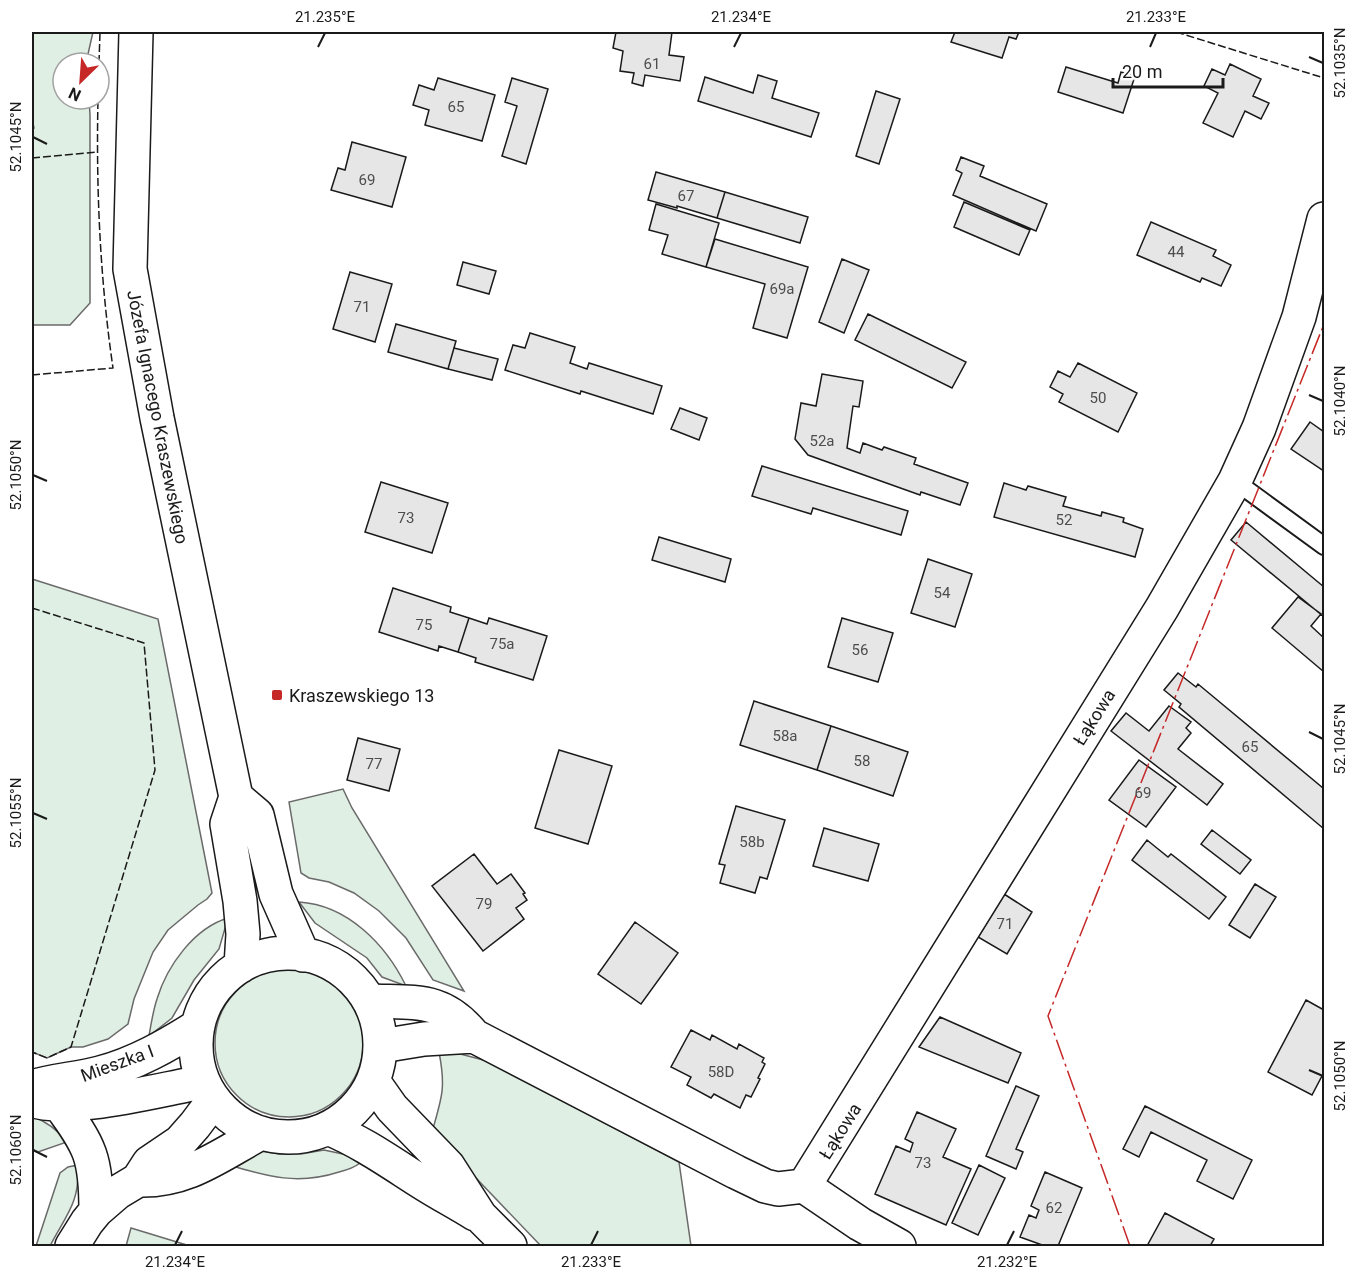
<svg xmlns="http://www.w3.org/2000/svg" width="1356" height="1278" font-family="Roboto,sans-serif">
	<rect width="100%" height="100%" fill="#fff"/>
	<!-- green -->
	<path fill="#e0efe3" stroke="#6a6a6a" stroke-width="1.5" d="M32,32H93L86,63H63V99H89L90,115V303L70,325H32V129L34,128L32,119Z
		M32,579L158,619L212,893L207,899L198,905L168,930L153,952L134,999L128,1024L108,1039L83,1047H71L47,1058L32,1052Z
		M343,789L352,808L464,991L433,980L406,938L379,911L354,893L329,882L309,878L301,873L289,802Z
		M299,902C348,905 386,945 406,986L382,977L367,958L315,923Z
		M228,918L219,949L194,980L172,1018L149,1036C151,1024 153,1011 157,999C167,966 194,928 228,918Z
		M215 1043a74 74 0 1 1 148 0a74 74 0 1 1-148 0Z
		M449,1051L487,1061L679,1162L691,1246H541L432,1132C442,1097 446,1088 439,1052Z
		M32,1116C45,1121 58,1130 67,1142L38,1152L32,1149Z
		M324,1150L352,1156L360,1163C354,1168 347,1170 339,1172C299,1185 268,1177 229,1165L263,1151L279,1154H301Z
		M78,1165C80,1203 66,1215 50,1246H36L60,1173L68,1167Z
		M131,1228L190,1246H126Z"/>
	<!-- building -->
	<path fill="#e6e6e6" stroke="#1a1a1a" stroke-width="1.5" d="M616,32H672L669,55L684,57L680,81L645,75L643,86L632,83L634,73L620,71L623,51L613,48Z
		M955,32H1019L1016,39L1009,37L1002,58L951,42Z
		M1230,64L1261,79L1253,96L1269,103L1261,119L1245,111L1233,137L1203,123L1218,93L1204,86L1212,69L1225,75Z
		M1066,67L1118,83L1121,72L1135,76L1123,113L1058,92Z
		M758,75L777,81L772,98L819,113L811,137L698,101L705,77L753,93Z
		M438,78L495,95L482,141L425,125L429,110L413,105L419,85L434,90Z
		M512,78L548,89L526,164L502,156L517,106L505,102Z
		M876,91L900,99L879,164L856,156Z
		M352,142L406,157L392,207L331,190L338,168L345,170Z
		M961,157L984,166L980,176L1047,204L1036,231L953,195L962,173L956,170Z
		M656,172L725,192L717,218L677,206V208L648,200Z
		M725,192L808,217L800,243L717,218Z
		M964,202L1030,230L1019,255L954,227Z
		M656,204L719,223L706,267L662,254L668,235L649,230Z
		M1151,222L1216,250L1213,256L1231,265L1221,286L1202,278L1200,282L1137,255Z
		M715,239L808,267L787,338L753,328L765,284L706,267Z
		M842,259L869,270L844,333L819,322Z
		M463,262L496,271L489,294L457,285Z
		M350,272L392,284L375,342L333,329Z
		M868,314L966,362L952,388L855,340Z
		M396,324L456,341L448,369L388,352Z
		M530,333L575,347L570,363L587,369L589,363L662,386L653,414L581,391L580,394L505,370L513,345L525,348Z
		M454,348L498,359L492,380L448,369Z
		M1078,363L1137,393L1118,432L1059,402L1063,394L1050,387L1058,371L1070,377Z
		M822,374L863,381L859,407L853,406L847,448L860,453L863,443L882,450L884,447L916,458L914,464L968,483L960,505L921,492L920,495L808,455L795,439L801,403L816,406Z
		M680,408L707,418L699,440L671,429Z
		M1310,422L1324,432V471L1291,449Z
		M762,466L908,511L901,535L813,508L811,514L752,496Z
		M381,482L448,503L432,553L365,532Z
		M1004,483L1026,490L1028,486L1066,497L1063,506L1101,516L1102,512L1124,518L1123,522L1143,529L1135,557L994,517Z
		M1246,522L1324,587V617L1231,540Z
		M659,537L731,559L725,582L652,560Z
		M928,559L972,574L955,627L911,613Z
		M393,588L451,607L450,612L469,618L458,652L439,646L438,651L379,632Z
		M1298,597L1321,614L1311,626L1324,638V672L1272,628Z
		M469,618L487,624L489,618L547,636L533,680L475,662L476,658L458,652Z
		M842,618L893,633L878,682L828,667Z
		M1178,673L1196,687L1198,684L1323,788L1324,787V829L1179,707L1181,704L1164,690Z
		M754,701L831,726L817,770L740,745Z
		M1169,706L1191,722L1186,728L1191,733L1178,749L1223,784L1207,805L1111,731L1126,713L1149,731Z
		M831,726L908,752L893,796L817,770Z
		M358,738L400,749L389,791L347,780Z
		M559,750L612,766L588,844L535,828Z
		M1139,760L1176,787L1146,827L1109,800Z
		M736,806L785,820L767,879L760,877L755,893L720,883L725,865L719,864Z
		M824,828L879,844L868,881L813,866Z
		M1212,830L1251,860L1240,874L1201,844Z
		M1147,840L1168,857L1171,854L1226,897L1209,919L1132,860Z
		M474,854L497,884L511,874L525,893L523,894L527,900L516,908L524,919L483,951L432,886Z
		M1255,884L1276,897L1250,938L1229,925Z
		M1004,894L1032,912L1007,954L978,937Z
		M635,922L678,953L641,1004L598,974Z
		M1306,1000L1324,1010V1072L1312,1095L1268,1072Z
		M940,1017L1021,1053L1008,1083L919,1047Z
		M691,1030L710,1040L712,1035L737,1049L739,1044L764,1058L762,1062L765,1064L758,1078L760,1079L751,1097L746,1095L740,1108L714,1094L711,1098L687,1085L691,1077L671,1067Z
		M1016,1086L1039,1096L1016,1149L1023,1152L1016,1169L986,1156Z
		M1145,1106L1252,1160L1233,1199L1197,1181L1207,1160L1151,1132L1139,1157L1123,1149Z
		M917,1112L956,1129L943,1157L971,1169L946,1225L875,1194L896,1146L910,1152L913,1143L905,1139Z
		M979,1165L1005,1178L978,1235L952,1223Z
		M1045,1172L1082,1188L1058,1246H1045L1020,1237L1029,1215L1036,1218L1039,1210L1031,1206Z
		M1165,1213L1214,1239L1210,1246H1147Z"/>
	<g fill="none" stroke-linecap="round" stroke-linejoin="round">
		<!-- service casing -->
		<g stroke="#1a1a1a" stroke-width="20">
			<path id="service" d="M1235,481L1324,546"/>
		</g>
		<!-- minor casing -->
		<g stroke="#1a1a1a" stroke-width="36">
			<path id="minor" d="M370,1001C416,1003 443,997 474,1036L736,1172L765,1186L778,1189L804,1186L1162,608L1235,481L1259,428L1299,317L1324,219
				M381,1046L424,1039L474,1036
				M804,1186L860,1224L899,1246"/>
		</g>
		<!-- tertiary casing -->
		<g stroke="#1a1a1a" stroke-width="36">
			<path id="tertiary" d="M136,32L130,269L157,418L236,797L227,824L240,901L243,934L241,966
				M236,797L257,815L276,894L303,955
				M196 1045a92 92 0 1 1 184 0a92 92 0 1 1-184 0Z
				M373,1081L392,1108L448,1166L480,1216L510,1246
				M32,1087C54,1080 78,1079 100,1073C135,1064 168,1045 198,1026
				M32,1100C69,1114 161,1089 203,1082
				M59,1104C91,1147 96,1158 96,1211
				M328,1128C364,1143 394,1165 426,1185C442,1195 459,1204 475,1214
				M138,1180C187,1182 220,1155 261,1133
				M72,1246L87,1222L96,1211L118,1192L138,1180L149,1163L180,1142L195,1125L213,1101"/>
		</g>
		<!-- service -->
		<use href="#service" stroke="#fff" stroke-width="16"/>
		<!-- minor -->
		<use href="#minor" stroke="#fff" stroke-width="33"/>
		<!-- tertiary -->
		<use href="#tertiary" stroke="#fff" stroke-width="33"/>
		<!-- fence -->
		<path stroke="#1a1a1a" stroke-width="1.5" stroke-dasharray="8 3" stroke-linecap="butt" d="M1176,32L1324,78
			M99,63L100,32
			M32,158L97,152
			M32,375L113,368C100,279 96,189 98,99
			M32,608L144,643L155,770L71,1047L47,1058L32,1052"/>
		<!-- power -->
		<path stroke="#c62828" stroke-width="1.5" stroke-dasharray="21 4.5 3 4.5" stroke-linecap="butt" d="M1130,1246L1048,1016L1324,324"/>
	</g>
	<!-- ticks -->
	<path fill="none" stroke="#1a1a1a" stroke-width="2" d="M318,47L325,33M734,47L741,33M1150,47L1156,33M1309,57L1323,63M33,137L47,144M1309,395L1323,401M33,475L47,481M1309,732L1323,739M33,813L47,819M1309,1070L1323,1076M33,1150L47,1157M175,1245L182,1231M591,1245L598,1231M1007,1245L1014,1231"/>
	<!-- markers -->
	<rect fill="#c62828" stroke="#fff" stroke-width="2" x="271" y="689" width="12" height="12" rx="3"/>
	<g text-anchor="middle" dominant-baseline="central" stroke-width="4.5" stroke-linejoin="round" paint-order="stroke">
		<!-- number labels -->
		<g font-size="15" fill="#4d4d4d">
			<text x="652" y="64">61</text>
			<text x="456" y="107">65</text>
			<text x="367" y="180">69</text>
			<text x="686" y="196">67</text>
			<text x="1176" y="252">44</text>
			<text x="782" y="289">69a</text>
			<text x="362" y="307">71</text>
			<text x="1098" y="398">50</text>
			<text x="822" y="441">52a</text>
			<text x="406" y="518">73</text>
			<text x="1064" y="520">52</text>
			<text x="942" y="593">54</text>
			<text x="424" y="625">75</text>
			<text x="502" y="644">75a</text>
			<text x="860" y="650">56</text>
			<text x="785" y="736">58a</text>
			<text x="1250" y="747">65</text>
			<text x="862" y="761">58</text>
			<text x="374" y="764">77</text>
			<text x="1143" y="793">69</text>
			<text x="752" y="842">58b</text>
			<text x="484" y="904">79</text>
			<text x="1005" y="924">71</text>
			<text x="721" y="1072">58D</text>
			<text x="923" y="1163">73</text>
			<text x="1054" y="1208">62</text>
		</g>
		<!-- street labels -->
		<g font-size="18" fill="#1a1a1a" stroke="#fff">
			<text transform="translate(158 417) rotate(79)">Józefa Ignacego Kraszewskiego</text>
			<text transform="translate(1094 717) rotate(-58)">Łąkowa</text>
			<text transform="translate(117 1063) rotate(-20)">Mieszka I</text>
			<text transform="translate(840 1131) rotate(-58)">Łąkowa</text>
		</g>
		<!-- poi labels -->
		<g font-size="18" fill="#1a1a1a" stroke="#fff" text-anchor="start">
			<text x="289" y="695">Kraszewskiego 13</text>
		</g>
	</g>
	<!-- border -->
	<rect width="1356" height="1278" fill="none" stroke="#ffffff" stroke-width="66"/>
	<!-- north arrow -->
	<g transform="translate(81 81) rotate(205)"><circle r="28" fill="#ffffff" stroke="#a3a3a3" stroke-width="1.5"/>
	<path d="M0-4.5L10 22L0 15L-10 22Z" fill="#c62828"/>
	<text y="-9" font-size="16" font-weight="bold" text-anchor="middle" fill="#1a1a1a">N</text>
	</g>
	<!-- scale -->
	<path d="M1113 78v9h110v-9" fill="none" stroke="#1a1a1a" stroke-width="3"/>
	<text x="1122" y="78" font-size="18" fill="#1a1a1a" stroke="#ffffff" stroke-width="4.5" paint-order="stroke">20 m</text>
	<rect x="33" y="33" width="1290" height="1212" fill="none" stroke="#1a1a1a" stroke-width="2"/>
	<g font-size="15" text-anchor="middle" fill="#1a1a1a">
		<text x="325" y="22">21.235°E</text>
		<text x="741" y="22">21.234°E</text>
		<text x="1156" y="22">21.233°E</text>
		<text transform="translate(1340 63) rotate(-90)" y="5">52.1035°N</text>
		<text transform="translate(16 137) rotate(-90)" y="5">52.1045°N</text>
		<text transform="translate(1340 401) rotate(-90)" y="5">52.1040°N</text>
		<text transform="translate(16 475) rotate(-90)" y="5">52.1050°N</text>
		<text transform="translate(1340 739) rotate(-90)" y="5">52.1045°N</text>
		<text transform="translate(16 813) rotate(-90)" y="5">52.1055°N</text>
		<text transform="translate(1340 1076) rotate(-90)" y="5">52.1050°N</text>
		<text transform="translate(16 1150) rotate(-90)" y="5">52.1060°N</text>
		<text x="175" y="1267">21.234°E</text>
		<text x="591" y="1267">21.233°E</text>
		<text x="1007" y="1267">21.232°E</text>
	</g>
</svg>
